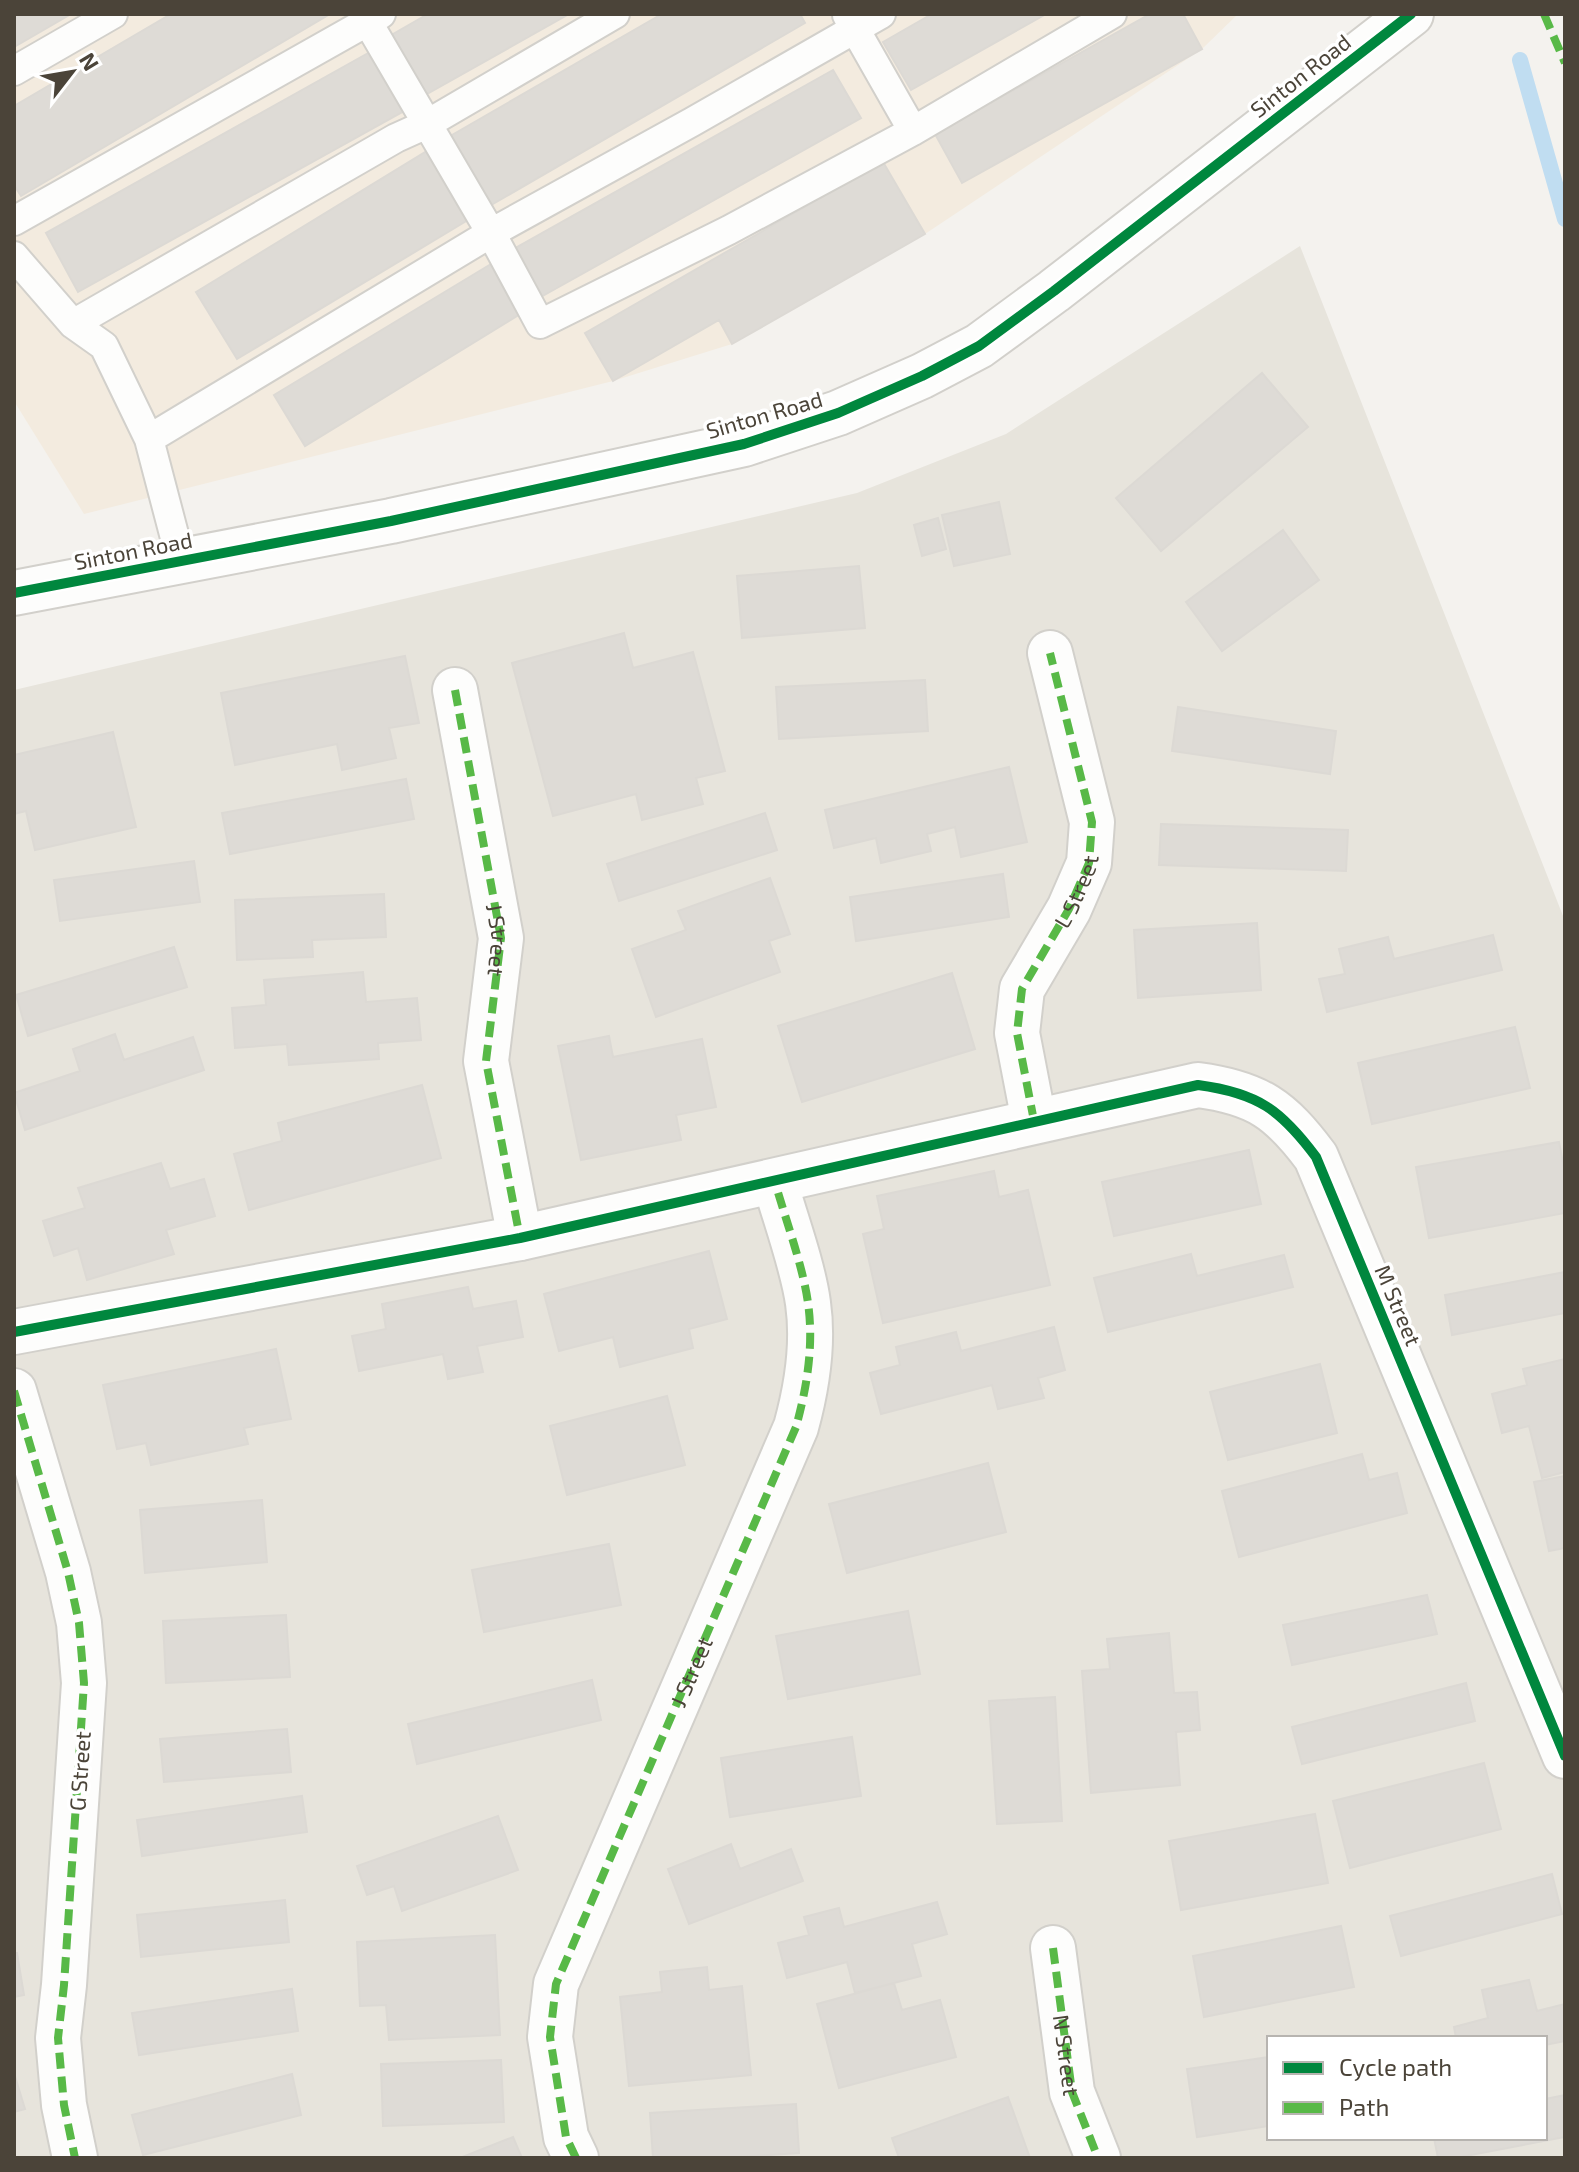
<svg xmlns="http://www.w3.org/2000/svg" width="1579" height="2172" font-family="'Exo 2',sans-serif">
	<rect width="100%" height="100%" fill="#f4f2ee"/>
	<!-- residential -->
	<path fill="#e7e4dc" fill-rule="evenodd" d="M1300,246L1565,921V2158H14V690L857,493L1006,434ZM1269,2038H1545V2138H1269Z"/>
	<!-- commercial -->
	<path fill="#f3ebdf" d="M14,14H1238L1202,49L925,234L732,344L613,381L84,514L14,401Z"/>
	<g fill="none" stroke-linecap="round" stroke-linejoin="round">
		<!-- stream -->
		<path stroke="#c0ddf1" stroke-width="16" d="M1520,60L1565,219"/>
	</g>
	<!-- building -->
	<path fill="#dedbd6" stroke="#dcd9d4" stroke-width="2" d="M14,14H71L14,47Z
		M171,14H330L21,196L14,185V106Z
		M428,14H569L420,98L386,38Z
		M662,14H800L805,23L486,208L445,139Z
		M932,14H1046L911,90L883,42Z
		M1150,14H1183L1202,49L962,183L935,134Z
		M370,52L404,111L78,292L46,233Z
		M833,70L861,118L539,298L512,250Z
		M427,151L468,220L237,359L196,292Z
		M883,162L925,234L732,344L719,320L613,381L585,333Z
		M491,264L522,313L305,446L274,395Z
		M1262,373L1308,427L1161,551L1116,498Z
		M999,502L1010,554L954,566L942,515Z
		M938,518L946,549L922,556L914,525Z
		M1283,530L1319,580L1222,651L1186,602Z
		M859,566L865,628L742,638L737,576Z
		M624,633L633,668L693,652L725,771L696,778L703,804L642,820L636,794L553,816L512,663Z
		M405,656L419,723L389,728L396,758L342,770L337,744L235,765L221,693Z
		M925,680L928,731L779,739L776,687Z
		M1178,707L1336,731L1330,774L1172,751Z
		M113,732L136,827L35,850L26,811L14,814V755Z
		M1009,767L1027,842L961,857L955,827L927,834L931,851L881,863L876,838L834,848L825,810Z
		M406,779L414,819L230,854L222,813Z
		M765,813L777,850L619,901L607,864Z
		M1161,824L1348,830L1346,871L1159,865Z
		M194,861L200,902L60,921L54,880Z
		M1003,874L1009,917L856,941L850,897Z
		M770,878L790,934L769,941L780,972L656,1017L632,949L686,930L678,911Z
		M384,894L386,937L312,940L313,957L237,960L235,900Z
		M1257,923L1261,990L1138,998L1134,930Z
		M1493,935L1502,970L1327,1012L1319,979L1345,974L1339,949L1388,937L1394,959Z
		M174,947L187,987L28,1036L16,995Z
		M363,972L366,1002L417,998L421,1040L378,1043L379,1059L289,1065L287,1044L235,1048L232,1008L266,1005L264,980Z
		M952,973L975,1049L802,1102L778,1026Z
		M1515,1027L1530,1088L1372,1124L1358,1063Z
		M115,1034L124,1060L193,1037L204,1070L25,1130L14,1093L80,1071L73,1049Z
		M609,1036L613,1057L702,1039L716,1107L676,1115L681,1140L581,1160L558,1046Z
		M422,1085L441,1158L249,1210L234,1154L282,1141L278,1123Z
		M1559,1142L1565,1173V1213L1429,1238L1416,1167Z
		M1249,1150L1261,1204L1114,1236L1102,1182Z
		M161,1163L170,1189L204,1179L215,1216L166,1230L174,1254L87,1280L78,1248L54,1256L43,1221L85,1208L78,1188Z
		M994,1171L999,1197L1028,1190L1050,1285L883,1323L863,1234L884,1229L877,1196Z
		M709,1251L727,1319L689,1329L693,1348L620,1367L613,1337L559,1351L544,1294Z
		M1191,1254L1197,1276L1284,1255L1293,1287L1108,1332L1094,1278Z
		M1565,1272V1313L1452,1335L1445,1295Z
		M468,1287L473,1309L516,1301L523,1337L477,1346L483,1372L448,1379L443,1354L359,1371L352,1336L386,1329L382,1304Z
		M1054,1327L1065,1370L1038,1378L1044,1398L998,1409L992,1385L881,1414L870,1373L900,1365L896,1347L956,1332L961,1351Z
		M276,1349L291,1419L244,1428L248,1444L151,1465L146,1443L117,1449L103,1385Z
		M1565,1359V1472L1542,1478L1529,1426L1502,1433L1492,1394L1527,1385L1523,1369Z
		M1320,1364L1337,1433L1228,1460L1210,1392Z
		M667,1396L685,1465L567,1495L550,1426Z
		M1362,1454L1369,1480L1397,1473L1407,1513L1239,1557L1222,1491Z
		M988,1463L1006,1532L847,1573L829,1504Z
		M1565,1476V1548L1549,1551L1534,1482Z
		M262,1500L267,1562L145,1573L140,1510Z
		M609,1544L621,1605L484,1632L472,1570Z
		M1427,1595L1437,1634L1292,1665L1283,1625Z
		M908,1611L920,1674L788,1699L776,1636Z
		M286,1615L290,1677L166,1683L163,1621Z
		M1169,1633L1174,1693L1197,1692L1200,1730L1176,1732L1180,1785L1091,1793L1082,1671L1110,1669L1107,1639Z
		M592,1680L601,1720L417,1764L408,1724Z
		M1466,1683L1475,1721L1302,1764L1292,1727Z
		M1055,1697L1062,1821L997,1824L989,1701Z
		M287,1729L291,1772L164,1782L160,1739Z
		M852,1737L861,1796L730,1817L721,1758Z
		M1484,1763L1501,1829L1350,1868L1333,1801Z
		M302,1796L307,1832L142,1856L137,1820Z
		M1315,1814L1328,1883L1181,1910L1169,1841Z
		M498,1816L518,1870L402,1911L394,1886L367,1895L357,1866Z
		M731,1844L740,1869L791,1849L803,1881L689,1924L668,1869Z
		M1552,1874L1562,1914L1401,1956L1390,1916Z
		M285,1900L289,1942L141,1957L137,1915Z
		M937,1902L947,1934L912,1944L921,1976L855,1993L847,1962L787,1978L778,1943L809,1935L804,1917L839,1908L844,1927Z
		M1341,1926L1354,1987L1204,2017L1193,1956Z
		M495,1935L500,2035L389,2040L386,2005L360,2006L357,1942Z
		M14,1953H17L24,1995L14,1997Z
		M707,1967L709,1990L742,1986L751,2075L629,2086L620,1997L662,1992L660,1972Z
		M1529,1980L1537,2011L1565,2004V2041L1545,2045V2038H1456L1454,2027L1488,2018L1482,1990Z
		M894,1983L902,2010L940,2000L956,2057L839,2088L817,2004Z
		M292,1989L298,2031L139,2055L132,2013Z
		M1269,2057V2126L1197,2137L1187,2069Z
		M501,2060L504,2122L383,2126L381,2064Z
		M14,2073L25,2109L14,2112Z
		M292,2074L301,2115L143,2155L132,2115Z
		M1565,2095V2137L1455,2158H1438L1434,2138H1545V2099Z
		M1008,2097L1030,2158H899L892,2138Z
		M796,2104L799,2153L724,2158H653L650,2113Z
		M513,2137L522,2158H460Z"/>
	<g fill="none" stroke-linecap="round" stroke-linejoin="round">
		<!-- service casing -->
		<g stroke="#d2d0cb" stroke-width="32">
			<path id="service" d="M363,14L491,233L540,324L729,230L913,131L1112,14
				M847,15L913,131
				M14,71L113,14
				M14,221L381,14
				M14,256L73,324L104,346L149,439L181,561
				M73,324L396,138L427,124L615,14
				M149,439L491,233L692,122L881,14"/>
		</g>
		<!-- minor casing -->
		<g stroke="#d2d0cb" stroke-width="48">
			<g id="minor">
				<path id="s1" d="M455,690L501,938L486,1061L520,1238"/>
				<path d="M1034,1121L1017,1033L1022,989L1069,909L1089,863L1092,822L1050,653"/>
				<path d="M14,1332L520,1238L1198,1085C1258,1093 1281,1110 1316,1157L1565,1756"/>
				<path d="M14,1391L68,1572L79,1623L84,1683L64,1985L58,2038L64,2105L75,2158"/>
				<path id="s2" d="M1053,1948L1072,2092L1098,2158"/>
				<path d="M576,2158L566,2137L550,2037L556,1984L796,1427C807,1387 814,1345 808,1303C803,1266 785,1218 775,1182"/>
			</g>
		</g>
		<!-- tertiary casing -->
		<g stroke="#d2d0cb" stroke-width="48">
			<path id="tertiary" d="M14,593L391,521L744,444L838,413L922,376L979,346L1054,291L1411,14"/>
		</g>
		<!-- service -->
		<use href="#service" stroke="#fdfdfc" stroke-width="28"/>
		<!-- minor -->
		<use href="#minor" stroke="#fdfdfc" stroke-width="44"/>
		<!-- tertiary -->
		<use href="#tertiary" stroke="#fdfdfc" stroke-width="44"/>
		<!-- quiet -->
		<g stroke="#58b947" stroke-width="8" stroke-dasharray="16 8" stroke-linecap="butt">
			<path d="M1544,14L1565,63"/>
			<path d="M455,690L501,938L486,1061L520,1238"/>
			<path id="s3" d="M1034,1121L1017,1033L1022,989L1069,909L1089,863L1092,822L1050,653"/>
			<path d="M14,1391L68,1572L79,1623L84,1683L64,1985L58,2038L64,2105L75,2158"/>
			<path d="M1053,1948L1072,2092L1098,2158"/>
			<path id="s4" d="M576,2158L566,2137L550,2037L556,1984L796,1427C807,1387 814,1345 808,1303C803,1266 785,1218 775,1182"/>
		</g>
		<!-- cycleway casing -->
		<g stroke="#fff" stroke-width="15">
			<path id="cycleway" d="M14,593L391,521L744,444L838,413L922,376L979,346L1054,291L1411,14
				M14,1332L520,1238L1198,1085C1258,1093 1281,1110 1316,1157L1565,1756"/>
		</g>
		<!-- cycleway -->
		<use href="#cycleway" stroke="#00873e" stroke-width="10"/>
	</g>
	<g text-anchor="middle" dominant-baseline="central" stroke-width="7" stroke-linejoin="round" paint-order="stroke">
		<!-- street labels -->
		<g font-size="22" fill="#4b4439" stroke="#fff">
			<text transform="translate(1300 75) rotate(-38)">Sinton Road</text>
			<text transform="translate(764 414) rotate(-16)">Sinton Road</text>
			<text transform="translate(133 550) rotate(-11)">Sinton Road</text>
			<text stroke="none"><textPath href="#s3" startOffset="246">L Street</textPath></text>
			<text stroke="none"><textPath href="#s1" startOffset="254">J Street</textPath></text>
			<text transform="translate(1399 1305) rotate(67)">M Street</text>
			<text stroke="none"><textPath href="#s4" startOffset="518">J Street</textPath></text>
			<text transform="translate(79 1771) rotate(-86)">G Street</text>
			<text stroke="none"><textPath href="#s2" startOffset="108">N Street</textPath></text>
		</g>
	</g>
	<!-- border -->
	<rect width="1579" height="2172" fill="none" stroke="#4b4439" stroke-width="32"/>
	<!-- legend -->
	<rect x="1267" y="2036" width="280" height="104" fill="#ffffff" stroke="#b7b4b0" stroke-width="2"/>
	<rect x="1283" y="2062" width="40" height="12" fill="#00873e" stroke="#b7b4b0" stroke-width="2"/>
	<text x="1339" y="2076" font-size="24" fill="#4b4439">Cycle path</text>
	<rect x="1283" y="2102" width="40" height="12" fill="#58b947" stroke="#b7b4b0" stroke-width="2"/>
	<text x="1339" y="2116" font-size="24" fill="#4b4439">Path</text>
	<!-- north arrow -->
	<g transform="translate(72 72) rotate(59)" stroke="#ffffff" stroke-width="6" paint-order="stroke">
	<path d="M0-6L14 30L0 20L-14 30Z" fill="#4b4439"/>
	<text y="-12" font-size="22" font-weight="bold" text-anchor="middle" fill="#4b4439">N</text>
	</g>
</svg>
